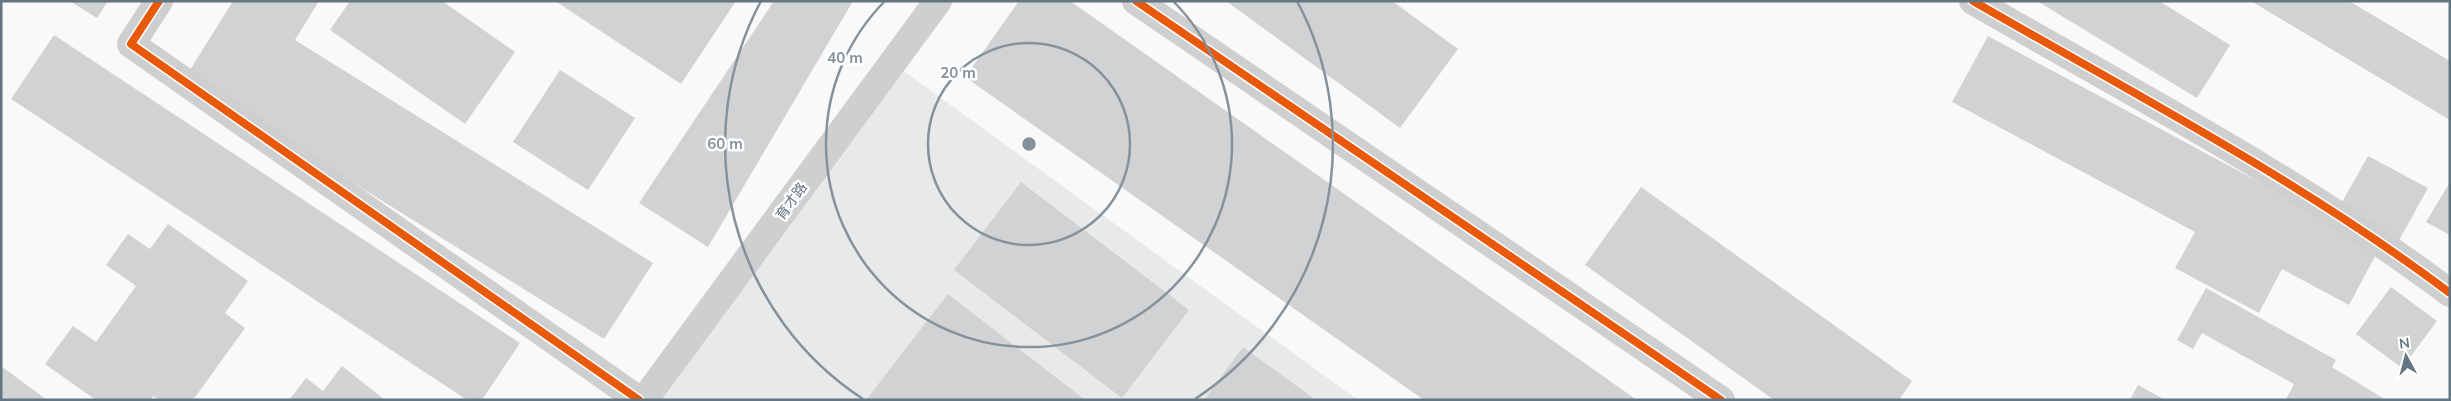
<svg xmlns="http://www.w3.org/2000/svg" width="2451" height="401" font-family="Mulish,'Noto Sans SC',sans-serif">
	<rect width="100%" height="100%" fill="#f9f9f9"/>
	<!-- built -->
	<path fill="#e8e9e9" d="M898,67L1358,400H655Z"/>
	<!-- building -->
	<path fill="#d0d2d3" d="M70,1H108L97,18Z
		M233,1H319L295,40L653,263L604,339L185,78Z
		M350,1H442L515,52L465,124L330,30Z
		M555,1H736L681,84Z
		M774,1H853L708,247L639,203Z
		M1019,1H1070L1637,400H1424L965,77Z
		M1226,1H1392L1458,49L1400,128Z
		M2037,1H2159L2230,45L2197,98Z
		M2251,1H2349L2450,61V120Z
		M54,35L520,343L482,400H467L11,99Z
		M1988,36L2380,247L2349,305L2282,269L2259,313L2175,268L2195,232L1952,102Z
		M560,70L635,118L588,190L513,142Z
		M2368,156L2428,188L2397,244L2337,211Z
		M1021,182L1189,310L1122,398L954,270Z
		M2450,182V235L2426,222Z
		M1641,187L1912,381L1899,400H1774L1585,265Z
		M168,224L248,281L225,313L245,328L193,400H159L153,396L151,400H96L45,364L73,326L96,342L136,286L106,265L128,234L150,249Z
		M2391,287L2437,321L2402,368L2356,334Z
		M2206,288L2336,360L2332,367L2383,398L2382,400H2288L2286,399L2294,384L2202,333L2193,349L2177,340Z
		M948,294L1085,400H866Z
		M1243,347L1316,400H1204Z
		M1,366L47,400H1Z
		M342,366L385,400H289L306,378L323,391Z
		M2138,385L2165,400H2130Z"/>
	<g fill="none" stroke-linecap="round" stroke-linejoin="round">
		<!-- street -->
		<path stroke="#cecfd0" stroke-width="28" d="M159,1L131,44L639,400
			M1136,1L1721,400
			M1973,1C2134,94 2301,181 2450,293
			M644,400L938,1"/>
		<!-- cycleway casing -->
		<g stroke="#fff" stroke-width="11">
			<path id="cycleway" d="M159,1L131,44L639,400
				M1136,1L1721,400
				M1973,1C2134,94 2301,181 2450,293"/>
		</g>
		<!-- cycleway -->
		<use href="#cycleway" stroke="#e8590c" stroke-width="8"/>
	</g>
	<!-- distance rings -->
	<g fill="none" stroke="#84929c" stroke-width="2.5">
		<circle cx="1029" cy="144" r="101"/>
		<path d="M1174 2A203 203 0 1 1 884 2"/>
		<path d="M863 399A304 304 0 0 1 761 1M1297 1A304 304 0 0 1 1195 399"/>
	</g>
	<g text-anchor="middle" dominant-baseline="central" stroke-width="5" stroke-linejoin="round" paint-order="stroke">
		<!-- street labels -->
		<g font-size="14" fill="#657683" stroke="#fff">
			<text transform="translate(791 201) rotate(-54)">育才路</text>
		</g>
	</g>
	<circle cx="1029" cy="144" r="8" fill="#84929c" stroke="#fff" stroke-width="2.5"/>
	<g font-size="15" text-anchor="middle" font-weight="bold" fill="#84929c" stroke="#fff" stroke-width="5" stroke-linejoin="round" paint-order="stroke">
		<text x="845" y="63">40 m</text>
		<text x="958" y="78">20 m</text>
		<text x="725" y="149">60 m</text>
	</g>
	<!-- border -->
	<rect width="2451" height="401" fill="none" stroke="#657683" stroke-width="5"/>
	<!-- north arrow -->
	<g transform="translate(2406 356) rotate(353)" stroke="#ffffff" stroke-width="4" paint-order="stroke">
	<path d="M0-4L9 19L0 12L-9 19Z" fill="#657683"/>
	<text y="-8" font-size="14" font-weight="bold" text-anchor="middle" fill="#657683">N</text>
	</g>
</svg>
